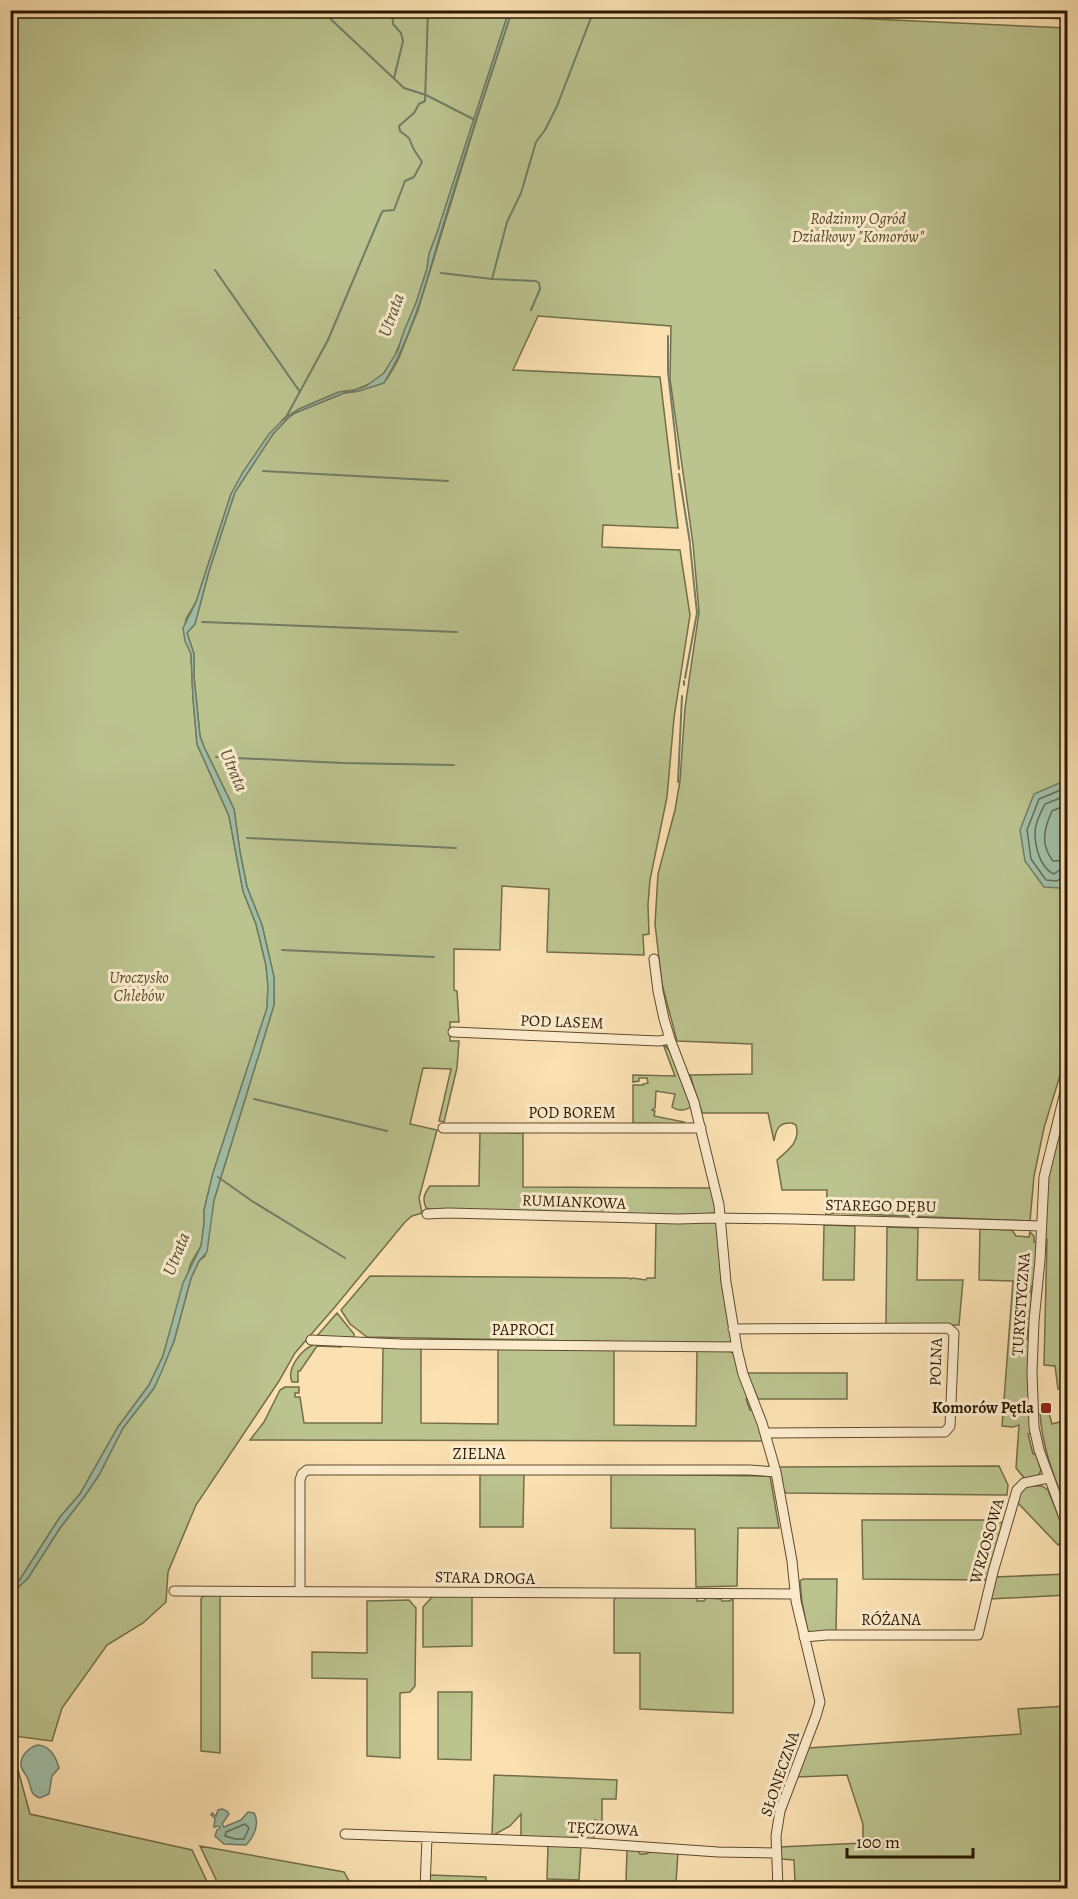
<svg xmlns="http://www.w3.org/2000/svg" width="1078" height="1899" font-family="Alegreya,serif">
	<rect width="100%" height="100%" fill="#fbe1b2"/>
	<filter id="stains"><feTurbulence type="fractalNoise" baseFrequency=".00333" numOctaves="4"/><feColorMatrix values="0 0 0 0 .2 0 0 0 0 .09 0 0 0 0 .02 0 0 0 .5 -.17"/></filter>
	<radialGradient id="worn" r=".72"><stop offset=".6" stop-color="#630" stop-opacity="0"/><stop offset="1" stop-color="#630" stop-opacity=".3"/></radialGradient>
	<!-- green -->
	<path fill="#bbc38f" stroke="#736e48" stroke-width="1.5" d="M1067,10V19L872,11V10Z
		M10,11H509L437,233L429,254L427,269L416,303L394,358L384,373L374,382L355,390L339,392L299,409L283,419L231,494L196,602L186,619L184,633L191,654L193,698L197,744L229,816L243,891L256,924L266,965L268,986L267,1009L213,1173L204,1210V1224L201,1246L191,1263L163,1356L149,1385L118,1427L80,1494L60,1517L19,1581L11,1587Z
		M512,11H696L1067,28L1068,1049L1044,1128L1034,1176L1030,1221L831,1213L830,1215H826L827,1190H782L777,1160C788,1150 801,1142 796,1125L792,1123C779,1122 776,1129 774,1141L768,1113H702L690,1075L752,1074V1044L677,1041L662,984L655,924L658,874L675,810L680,781L685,708L699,612L693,544L670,379L671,326L538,316L513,370L660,377L678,528L603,525L602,547L680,550L690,615L674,718L667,797L650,880L648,905L649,934L643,935L644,955L547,952L549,889L502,886L500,950L454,949V990L457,991L459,1022H450V1041H459L457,1068L444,1122L439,1121L451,1069L423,1068L410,1124L437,1130L419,1198L422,1213L412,1216L405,1222L334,1308L295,1353L279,1381L196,1505L168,1572L166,1602L143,1623L107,1645L62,1708L52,1741L14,1736L11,1744L30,1814L192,1850L210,1888H11V1594L28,1578L60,1528L84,1497L99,1475L123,1428L154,1388L174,1341L191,1278L199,1261L205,1256L214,1200L274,1005V977L262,925L247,887L240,852L234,809L204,747L200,736L194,677V654L187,633L195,624L209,571L235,492L273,434L288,418L295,413L344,393L359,391L387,379L398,360L418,310L478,115Z
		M663,1044L670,1051L692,1106C685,1111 679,1112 672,1107L675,1094L656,1091L655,1108L652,1110L655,1111L654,1116L684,1122L683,1124L633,1123V1085H643V1084L648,1083L647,1078H639V1081L633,1082V1075L675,1076Z
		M1067,1090V1391L1065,1388L1058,1389L1055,1366L1044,1365L1047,1239L1044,1238L1047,1177Z
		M480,1132L523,1133V1187L711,1188L716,1210L714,1213L686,1216L433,1210L426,1208C422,1199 424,1194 430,1186H479Z
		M713,1221L718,1223L721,1279L732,1344L367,1337L350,1324L341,1310L370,1276L628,1278L631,1279L632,1278L646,1280L647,1278H655L656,1222Z
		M824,1225L855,1226L854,1280H823Z
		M887,1227L918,1228L917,1280H963L959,1325H886Z
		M980,1229L1012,1230L1016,1236L1029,1237L1030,1232L1034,1236V1242L1037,1243L1035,1287L1031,1286V1293L1034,1294L1031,1319L1016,1318L1014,1339L1027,1340L1028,1322L1031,1323L1032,1433L1028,1434L1033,1454H1036L1041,1470L1038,1477L1025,1479L1016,1468L1019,1425L1013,1427L1002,1426L1013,1281L979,1280Z
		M337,1313L354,1334V1338L316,1337Z
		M315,1344H341V1347L317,1346L300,1371H298V1382H292C286,1368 302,1349 315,1344Z
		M383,1347H421V1423L498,1424V1348H614V1425L696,1426L697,1349L727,1350L735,1354L749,1397L746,1399L750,1410L753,1409L763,1441L250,1440L264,1422L280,1390L285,1387H299V1393H295V1397H300L304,1423H382Z
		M747,1373H847V1399H758Z
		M1049,1407H1051L1052,1412L1049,1413L1052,1424L1067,1420V1511C1055,1479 1042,1448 1040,1413L1042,1410Z
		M999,1466L1008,1485L1007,1495L787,1493L784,1492L779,1467Z
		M480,1473L524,1474L523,1527H480Z
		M611,1474L770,1476L779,1528H738L737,1586L696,1587L695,1529L611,1528Z
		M1028,1486H1042L1048,1490L1067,1537L1058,1545L1016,1501L1018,1492Z
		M862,1520H1000L1002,1524L989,1580L863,1579Z
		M1067,1574V1595L990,1599L995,1577Z
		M803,1579H837L836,1632L808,1633L802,1602L800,1581Z
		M220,1595V1753L201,1751V1599L203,1596Z
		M434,1595L472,1596V1646L423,1647V1607Z
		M616,1597H687V1598H697V1601H704L706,1598L721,1599L722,1601H729L733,1599V1713L640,1709V1653H614V1600Z
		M409,1600L416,1608L415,1686L410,1692L400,1693V1758L367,1756V1679L312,1678V1652L367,1653V1601Z
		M438,1692H472L471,1760L438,1759Z
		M1067,1706V1888H784L783,1883L795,1882L794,1860L781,1859L780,1847L863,1843V1824L847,1775L797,1777L808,1748L1021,1734L1018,1709Z
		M494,1775L617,1780L616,1799H602V1822L595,1820V1834L593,1840L521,1837V1814L510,1826L492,1836Z
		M548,1845L581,1846L579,1880L547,1879Z
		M200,1846L344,1872L353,1888H220Z
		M627,1850H638L640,1854H646L651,1851L678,1852L676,1883L626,1882Z
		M429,1875L486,1877V1888H429Z"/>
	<!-- water -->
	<path fill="#a0bea7" stroke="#717c65" stroke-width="1.5" d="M509,11H512C488,82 465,153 443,225C427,279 413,335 384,383L359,391L344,393L295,413L288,418L273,434L235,492L209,571L195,624L187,633L194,654V677L200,736L204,747L234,809L240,852L247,887L262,925L274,977V1005L214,1200L207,1252L199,1261L191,1278L174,1341L161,1373L154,1388L123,1428L99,1475L84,1497L60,1528L28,1578L11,1594V1587L19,1581L60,1517L80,1494L118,1427L149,1385L163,1356L183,1283L201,1246L204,1224V1210L213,1173L267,1008L268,986L266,965L256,924L243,891L229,816L197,744L193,698L191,654L185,641L183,628L196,602L231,494L243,472L269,434L286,417L299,409L339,392L355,390L366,386L384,373L398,350L404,331L416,303L427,269L429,254L437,233Z
		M1064,781L1068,782L1067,879L1061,888L1044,887L1025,861L1020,830L1034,794Z
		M38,1745C50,1746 56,1757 59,1768L52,1776L49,1794L40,1798C29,1794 32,1788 28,1779C26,1774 22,1771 21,1766C20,1756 29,1747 38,1745Z
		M222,1809L227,1811L229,1814L222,1824L224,1827L241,1820L248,1812L254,1813C260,1823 254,1837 246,1845L224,1844L215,1836L217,1830L220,1828L219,1826L214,1827L215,1818L211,1815L212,1813L216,1816L218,1810Z"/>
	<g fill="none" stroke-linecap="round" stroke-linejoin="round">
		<!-- shore -->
		<path stroke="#666b54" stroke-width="1.5" d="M1068,787L1039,799L1027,830L1031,859L1046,880L1057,881L1063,877L1068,876
			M1068,795L1045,804C1041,812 1035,823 1035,832C1035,847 1040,868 1054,874L1061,869H1068
			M1068,804L1052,811C1044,829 1040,844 1053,861L1068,860
			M245,1824L249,1828L244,1839H235L225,1836L226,1832Z"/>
		<!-- stream -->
		<path stroke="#717c65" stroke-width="2" d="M321,10L404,88L426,95L473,119
			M392,10L393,24L401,33L403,41L394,78
			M215,270L300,392
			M441,273L492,279L536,281L539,283L540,289L531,310
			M492,279L507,222L521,193L536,142L545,130L557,106L594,10
			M10,317L19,318
			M668,336V372L679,469
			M285,419L328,340L381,214L383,211L394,210L405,181L414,177L422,162L413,148L409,138L400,131L399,126L414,113L419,104L425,101L428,10
			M263,471L448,481
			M679,474L690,543
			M202,622L457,632
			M685,678L697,613L690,545
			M684,685V681
			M216,757L343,763L454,765
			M678,782L682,696
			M247,838L456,848
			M282,950L434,957
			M254,1099L387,1131
			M218,1177L252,1201L345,1258"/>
		<!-- minor casing -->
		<g stroke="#5f4a2d" stroke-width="11">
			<path id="minor" d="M654,959L658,991L664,1019L670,1039L694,1102L719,1205L726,1282L737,1349L743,1374L762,1423L776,1472L792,1561L796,1601L820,1702L816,1716L780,1811L776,1836L778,1888
				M453,1032L659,1041L670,1039
				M1068,1080L1044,1177L1040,1260L1034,1321L1032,1372L1034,1427L1039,1450L1068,1528
				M443,1128H701
				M427,1214L448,1213L678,1219L712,1218L794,1219L1041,1226
				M733,1329L948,1328L954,1333L950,1426L945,1432L765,1433
				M311,1340L401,1344L736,1347
				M174,1591L795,1594
				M300,1592V1480L302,1474L307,1470H749L776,1472
				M804,1637L827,1635H978L993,1572L1017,1490L1024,1483L1048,1478
				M345,1834L588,1843L718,1852L776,1853
				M425,1888L427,1838"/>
		</g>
		<!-- minor -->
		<use href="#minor" stroke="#fceccd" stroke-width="9"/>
	</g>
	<!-- markers -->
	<rect fill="#8f2418" stroke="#fceccd" stroke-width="2" x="1040" y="1402" width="12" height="12" rx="3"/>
	<g text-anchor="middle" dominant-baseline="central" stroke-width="6" stroke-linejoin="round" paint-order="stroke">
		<!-- park labels -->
		<g font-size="16" font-style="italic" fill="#564b2c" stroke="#fceccd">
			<text x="858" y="219">Rodzinny Ogród<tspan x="858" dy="18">Działkowy "Komorów"</tspan></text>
			<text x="139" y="978">Uroczysko<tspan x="139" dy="18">Chlebów</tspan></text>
		</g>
		<!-- street labels -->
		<g font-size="16" fill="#2b1801" stroke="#fceccd">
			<text transform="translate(562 1022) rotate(2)">POD LASEM</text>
			<text x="572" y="1113">POD BOREM</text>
			<text transform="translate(574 1202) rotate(2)">RUMIANKOWA</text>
			<text transform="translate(881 1206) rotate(1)">STAREGO DĘBU</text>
			<text transform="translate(1021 1304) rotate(-86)">TURYSTYCZNA</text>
			<text x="523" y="1330">PAPROCI</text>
			<text transform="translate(936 1362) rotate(-88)">POLNA</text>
			<text x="479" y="1454">ZIELNA</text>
			<text transform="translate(987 1541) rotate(-74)">WRZOSOWA</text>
			<text transform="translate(485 1578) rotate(1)">STARA DROGA</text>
			<text x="891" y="1620">RÓŻANA</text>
			<text transform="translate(780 1774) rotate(-71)">SŁONECZNA</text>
			<text transform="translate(603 1829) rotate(3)">TĘCZOWA</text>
		</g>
		<!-- poi labels -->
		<g font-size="16" font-weight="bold" fill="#2b1801" stroke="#fceccd" text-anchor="end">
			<text x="1034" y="1408">Komorów Pętla</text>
		</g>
		<!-- water labels -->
		<g font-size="18" font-style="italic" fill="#54523b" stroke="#fceccd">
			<text transform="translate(391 315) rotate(-70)">Utrata</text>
			<text transform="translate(234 770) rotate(67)">Utrata</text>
			<text transform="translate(176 1254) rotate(-68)">Utrata</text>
		</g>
	</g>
	<!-- margin -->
	<rect width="1078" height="1899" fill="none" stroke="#fbe1b2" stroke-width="36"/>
	<rect x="12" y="12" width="1054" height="1875" fill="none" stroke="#2b1801" stroke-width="3"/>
	<rect x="18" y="18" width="1042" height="1863" fill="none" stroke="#2b1801" stroke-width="1.5"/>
	<!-- scale -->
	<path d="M847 1848v9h126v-9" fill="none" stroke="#2b1801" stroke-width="3"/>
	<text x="856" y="1848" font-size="18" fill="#2b1801" stroke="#fceccd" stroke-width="4.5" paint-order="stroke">100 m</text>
	<rect width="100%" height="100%" filter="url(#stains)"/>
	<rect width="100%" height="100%" fill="url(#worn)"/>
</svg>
